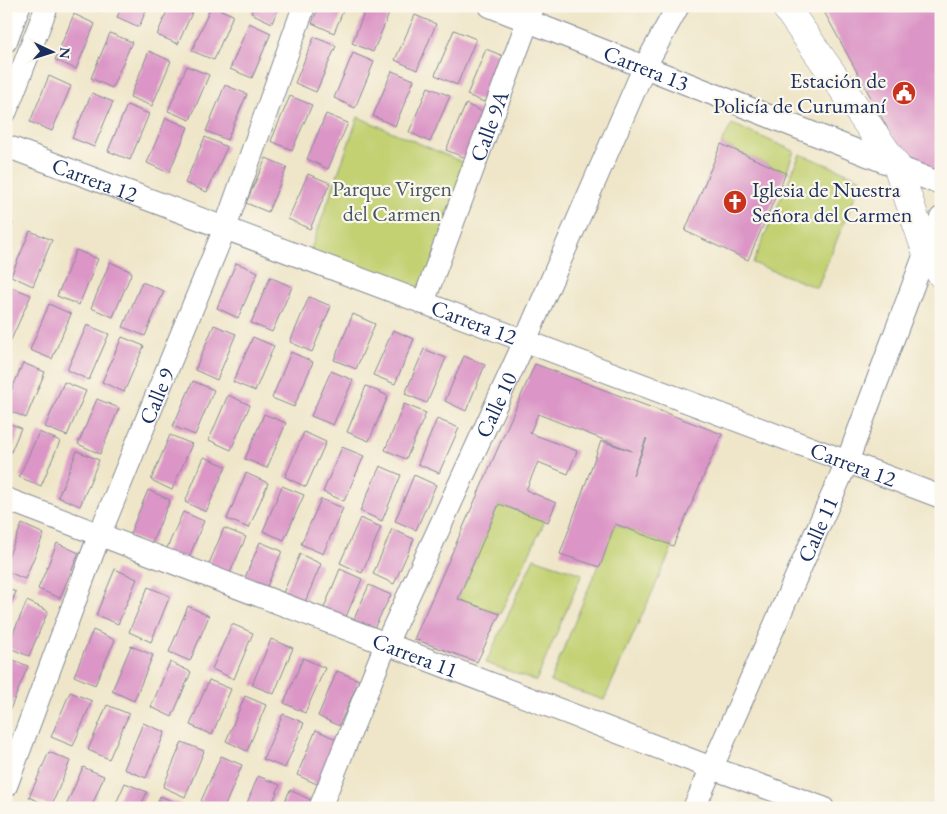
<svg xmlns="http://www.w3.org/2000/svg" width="947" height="814" font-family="'EB Garamond',serif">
	<rect width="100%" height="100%" fill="#fbf7ec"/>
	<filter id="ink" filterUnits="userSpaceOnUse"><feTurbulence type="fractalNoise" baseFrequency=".02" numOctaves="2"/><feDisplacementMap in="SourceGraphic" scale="10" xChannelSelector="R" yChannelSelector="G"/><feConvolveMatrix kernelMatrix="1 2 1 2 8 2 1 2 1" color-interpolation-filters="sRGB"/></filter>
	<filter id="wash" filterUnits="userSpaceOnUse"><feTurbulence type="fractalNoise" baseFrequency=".0096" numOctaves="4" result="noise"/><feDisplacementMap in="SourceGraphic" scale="20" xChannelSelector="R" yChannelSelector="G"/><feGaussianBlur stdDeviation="1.12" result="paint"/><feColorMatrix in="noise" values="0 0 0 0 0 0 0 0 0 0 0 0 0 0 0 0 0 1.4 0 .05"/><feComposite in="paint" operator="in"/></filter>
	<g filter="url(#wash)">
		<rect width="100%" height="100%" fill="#efe6c9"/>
		<!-- green -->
		<path fill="#c3d173" stroke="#6f8068" d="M358,117L469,165L420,294L310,252Z
			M732,124L794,151L786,173L721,144Z
			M800,154L862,179L817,288L753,263Z
			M499,504L545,521L500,614L458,599Z
			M615,524L673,546L604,700L550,682Z
			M534,558L582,574L536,681L486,663Z"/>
		<g id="blocks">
			<!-- building -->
			<path fill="#db95c6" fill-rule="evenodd" d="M90,6H102L100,11Z
				M122,6H148L139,27L117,17Z
				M169,6H195L178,44L157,35Z
				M211,6L233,15L214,60L192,51Z
				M254,6H279L272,23L251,13Z
				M319,6H345L334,33L312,23Z
				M367,6L392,7L373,52L352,43Z
				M821,6H932L941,23V176L906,162Z
				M74,14L95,24L76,69L55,60Z
				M415,15L436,24L417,70L395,60Z
				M249,23L271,33L252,78L230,69Z
				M454,30L476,39L457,85L435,75Z
				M110,33L132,42L112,88L91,78Z
				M314,37L336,46L316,92L295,83Z
				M486,49L508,58L489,104L467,95Z
				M149,51L171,61L152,106L130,97Z
				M353,53L374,62L355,108L334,98Z
				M187,66L209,75L190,120L168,111Z
				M392,71L414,80L395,126L373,116Z
				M49,76L71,86L52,131L30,122Z
				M225,85L247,94L227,140L206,131Z
				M428,87L450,96L430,142L409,132Z
				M92,93L113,102L94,147L72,138Z
				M290,96L312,105L292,150L271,141Z
				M466,104L487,114L468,159L446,150Z
				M127,105L149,114L130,160L108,151Z
				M326,114L348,123L328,169L307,159Z
				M166,118L188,127L169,173L147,163Z
				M205,137L227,147L207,192L185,183Z
				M721,144L786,173L748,260L685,231Z
				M266,158L287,167L268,212L246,203Z
				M308,174L330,183L310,229L288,219Z
				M6,220L13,223L6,239Z
				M30,231L52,240L33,286L11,276Z
				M76,250L98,259L79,305L57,296Z
				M110,262L132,272L113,317L91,308Z
				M236,263L258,272L238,318L217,308Z
				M270,277L292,287L272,332L251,323Z
				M142,282L164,291L145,336L123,327Z
				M9,286L31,295L11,340L6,338V292Z
				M309,297L331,306L312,352L290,342Z
				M49,304L71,314L52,359L30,350Z
				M353,314L375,324L356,369L334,360Z
				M87,325L109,334L89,380L67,370Z
				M214,325L236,334L217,380L195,370Z
				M393,330L414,339L395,384L373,375Z
				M122,337L144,346L124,392L102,382Z
				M253,337L274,346L255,391L233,382Z
				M424,349L446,358L427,403L405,394Z
				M291,352L313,362L294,407L272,398Z
				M464,356L485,365L466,411L445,401Z
				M23,363L45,372L26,418L6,409V403Z
				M535,364L722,434L673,546L615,524L600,567L560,554L601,441L632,451L538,414L530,433L577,451L568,474L538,462L526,490L556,503L548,522L499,504L458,599L500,614L477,662L414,639ZM646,438L647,439L633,475Z
				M331,371L353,380L333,425L311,416Z
				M193,381L214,390L195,435L173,426Z
				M64,382L86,391L67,436L45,427Z
				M366,386L388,396L369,441L347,432Z
				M228,395L250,405L231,450L209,440Z
				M97,399L119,408L100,454L78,444Z
				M404,404L426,413L406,459L385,450Z
				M264,414L286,423L267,468L245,459Z
				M437,419L459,428L439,473L418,464Z
				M6,422L21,428L6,464Z
				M39,432L60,441L41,486L19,477Z
				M304,432L326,442L306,487L285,477Z
				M170,435L192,444L172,490L151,480Z
				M342,447L364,456L344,501L323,492Z
				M77,451L99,460L80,506L58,497Z
				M204,457L226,466L206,512L185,502Z
				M380,466L401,475L382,521L360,511Z
				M246,473L268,483L249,528L227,519Z
				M414,475L436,485L416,530L395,521Z
				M282,486L304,495L284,540L263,531Z
				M148,490L170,500L151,545L129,536Z
				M321,499L343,508L323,554L301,544Z
				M183,512L204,521L185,567L163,557Z
				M360,518L381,527L362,573L340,563Z
				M6,519L12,521L6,534Z
				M22,524L44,534L25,579L6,571V562Z
				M224,528L246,537L226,582L205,573Z
				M392,529L414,539L394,584L373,574Z
				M260,542L282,551L263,596L241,587Z
				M57,543L79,553L60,598L38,589Z
				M300,554L321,564L302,609L280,600Z
				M115,569L137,579L118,624L96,615Z
				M340,569L362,579L343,624L321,615Z
				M369,585L391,595L372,632L351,626Z
				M148,587L170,596L151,642L129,632Z
				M6,588L16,592L6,616Z
				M27,601L48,611L29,656L7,647Z
				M188,606L209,616L190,661L169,652Z
				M232,624L253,633L234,679L212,669Z
				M93,630L115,640L95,685L74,676Z
				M271,639L293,648L274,694L252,685Z
				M131,646L153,655L134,701L112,691Z
				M6,657L28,666L9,712L6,710Z
				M303,658L325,668L305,713L284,703Z
				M170,662L191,672L172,717L151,707Z
				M337,671L359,680L339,726L318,716Z
				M209,680L231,689L212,735L190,725Z
				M70,692L92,701L73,746L51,737Z
				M245,696L266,705L247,751L226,741Z
				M107,705L129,714L109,759L88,750Z
				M283,714L304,723L285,768L263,759Z
				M143,723L165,732L146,778L124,769Z
				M316,730L338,740L319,785L297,775Z
				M182,742L204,751L185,797L163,787Z
				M49,752L70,761L51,807L29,797Z
				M221,756L242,765L224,808H216L201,801Z
				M83,767L104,776L91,808H65Z
				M258,776L280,785L270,808H245Z
				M125,783L147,792L140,808H114Z
				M290,790L311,800L308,808H282Z
				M160,796L182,805L181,808H155Z"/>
		</g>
	</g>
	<g filter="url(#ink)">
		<use href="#blocks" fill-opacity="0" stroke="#858a94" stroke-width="1"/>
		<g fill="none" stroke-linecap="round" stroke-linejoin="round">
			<!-- minor casing -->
			<g stroke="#858a94" stroke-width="24">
				<g id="minor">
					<path id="s1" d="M490,6L941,184"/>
					<path d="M6,41L19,6"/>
					<path d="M6,111L47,6"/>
					<path id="s2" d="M6,146L941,497"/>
					<path id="s3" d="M423,303L533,7"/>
					<path id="s4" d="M6,499L712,768L823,808"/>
					<path id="s5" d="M6,786L99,536L225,228L304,6"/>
					<path id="s6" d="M320,808L386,644L525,341L644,68L678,6"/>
					<path id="s7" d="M694,808L847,462L926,251L941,218"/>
				</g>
			</g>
			<!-- trunk casing -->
			<g stroke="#858a94" stroke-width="29">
				<path id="trunk" d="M785,6L898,168L926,251L941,274"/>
			</g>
			<!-- minor -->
			<use href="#minor" stroke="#fff" stroke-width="22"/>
			<!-- trunk -->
			<use href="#trunk" stroke="#fff" stroke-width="28"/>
		</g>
	</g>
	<!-- icons -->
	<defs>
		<g id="civic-disc" transform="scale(1.25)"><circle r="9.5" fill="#c8321e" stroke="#fbf7ec"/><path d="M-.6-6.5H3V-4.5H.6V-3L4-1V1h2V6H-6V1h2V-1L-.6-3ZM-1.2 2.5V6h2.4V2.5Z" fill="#fff"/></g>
		<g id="church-disc" transform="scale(1.25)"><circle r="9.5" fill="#c8321e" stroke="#fbf7ec"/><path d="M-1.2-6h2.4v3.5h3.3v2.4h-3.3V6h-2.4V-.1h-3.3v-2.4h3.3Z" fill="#fff"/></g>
	</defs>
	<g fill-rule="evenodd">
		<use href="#civic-disc" x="904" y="93"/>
		<use href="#church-disc" x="735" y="202"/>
	</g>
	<g text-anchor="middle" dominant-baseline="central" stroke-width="4.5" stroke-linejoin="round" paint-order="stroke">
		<!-- street labels -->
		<g font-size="22" fill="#1b2f5e" stroke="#fbf7ec">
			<text stroke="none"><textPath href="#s1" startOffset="168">Carrera 13</textPath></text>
			<text stroke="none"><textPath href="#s3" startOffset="189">Calle 9A</textPath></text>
			<text stroke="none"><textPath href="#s2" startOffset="95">Carrera 12</textPath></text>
			<text stroke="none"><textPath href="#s2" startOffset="500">Carrera 12</textPath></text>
			<text stroke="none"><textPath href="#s5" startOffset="418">Calle 9</textPath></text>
			<text stroke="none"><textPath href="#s6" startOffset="440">Calle 10</textPath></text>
			<text stroke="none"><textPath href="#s2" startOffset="905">Carrera 12</textPath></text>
			<text stroke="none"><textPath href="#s7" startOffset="305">Calle 11</textPath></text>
			<text stroke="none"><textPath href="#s4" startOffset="438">Carrera 11</textPath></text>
		</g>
		<!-- poi labels -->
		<g font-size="22" fill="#1b2f5e" stroke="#fbf7ec" text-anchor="end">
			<text x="886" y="80">Estación de<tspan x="886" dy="25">Policía de Curumaní</tspan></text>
			<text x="752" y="189" text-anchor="start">Iglesia de Nuestra<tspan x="752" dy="25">Señora del Carmen</tspan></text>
		</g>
		<!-- park labels -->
		<g font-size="22" fill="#455863" stroke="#fbf7ec">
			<text x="392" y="188">Parque Virgen<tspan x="392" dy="25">del Carmen</tspan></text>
		</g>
	</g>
	<!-- margin -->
	<rect width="947" height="814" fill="none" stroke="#fbf7ec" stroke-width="25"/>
	<!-- north arrow -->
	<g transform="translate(52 52) rotate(94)" stroke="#fbf7ec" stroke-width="4" paint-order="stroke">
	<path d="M0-4L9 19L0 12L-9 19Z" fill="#1b2f5e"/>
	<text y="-8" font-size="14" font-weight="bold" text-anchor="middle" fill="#1b2f5e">N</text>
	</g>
</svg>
